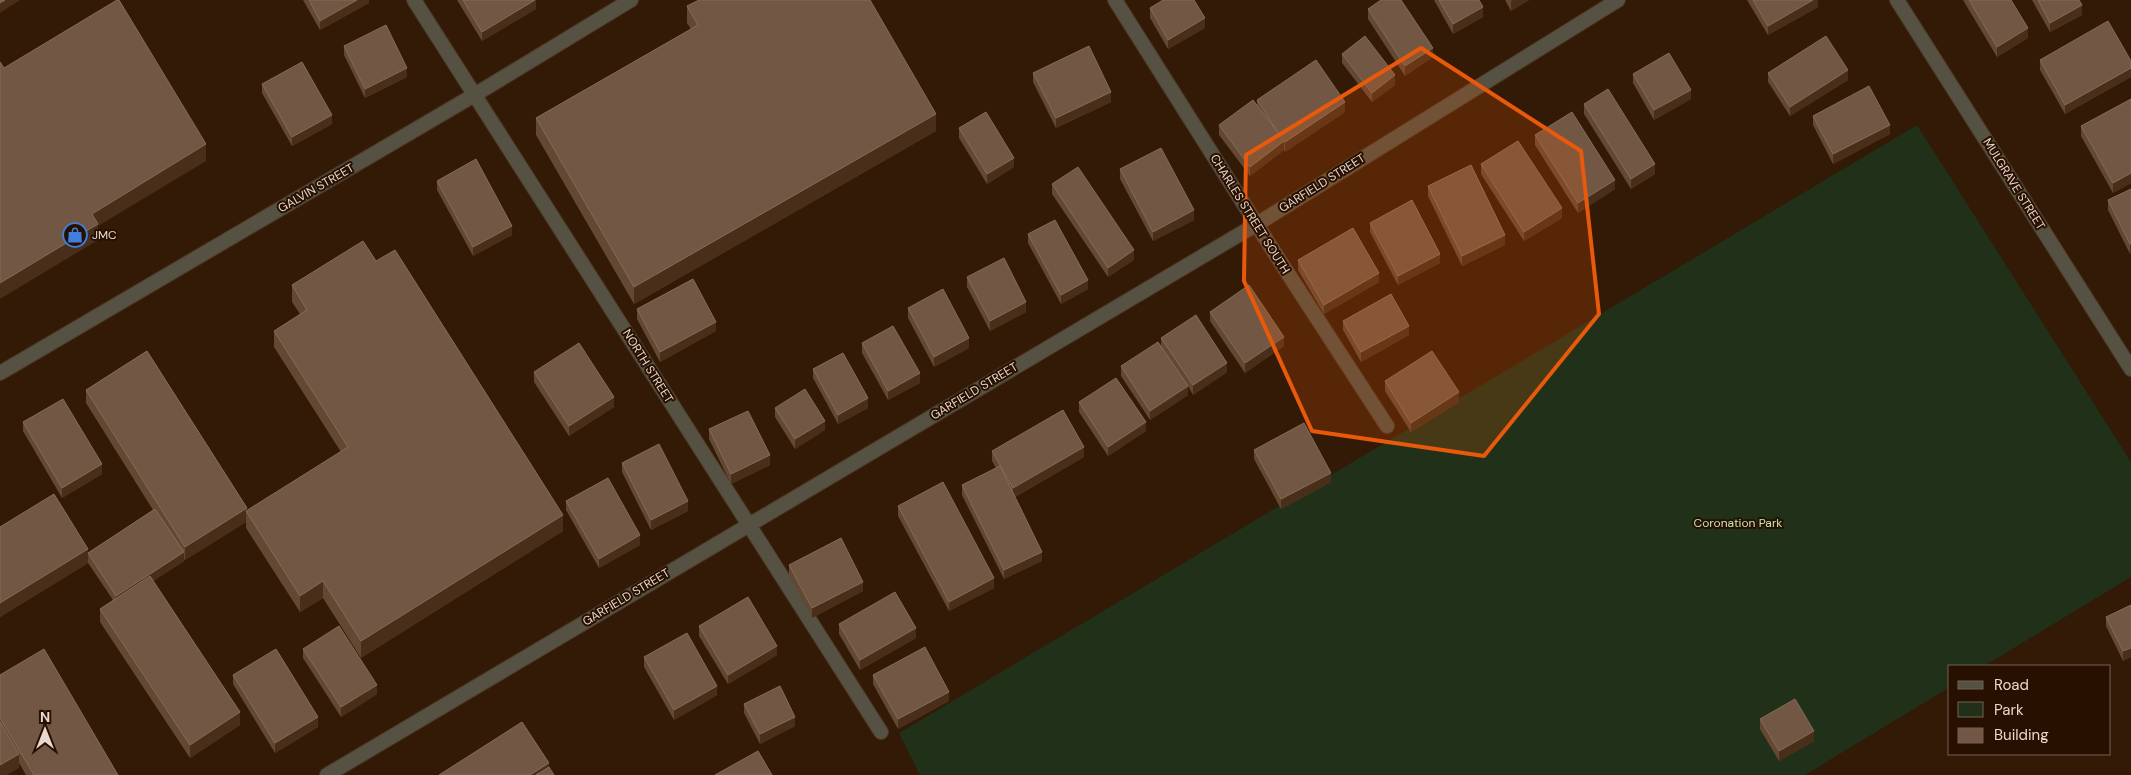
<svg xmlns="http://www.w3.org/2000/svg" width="2131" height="775" font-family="'DM Sans',sans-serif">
	<rect width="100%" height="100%" fill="#321a06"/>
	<!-- green -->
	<path fill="#203019" d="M1917,125L2131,462V577L1984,666H1950V687L1805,775H920L899,733Z"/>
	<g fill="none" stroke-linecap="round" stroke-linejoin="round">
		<!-- service casing -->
		<g stroke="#4c3522" stroke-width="16">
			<path id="service" d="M749,525L881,732"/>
		</g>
		<!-- minor casing -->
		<g stroke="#4c3522" stroke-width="16">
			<path id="minor" d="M414,0L749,525
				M1115,0L1274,252L1387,426
				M0,373L476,94L631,0
				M327,775L1257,224L1618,0"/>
		</g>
		<!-- tertiary casing -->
		<g stroke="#4c3522" stroke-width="16">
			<path id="tertiary" d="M1897,0L2131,369"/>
		</g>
		<!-- service -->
		<use href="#service" stroke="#555143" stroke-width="14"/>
		<!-- minor -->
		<use href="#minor" stroke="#555143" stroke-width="14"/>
		<!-- tertiary -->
		<use href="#tertiary" stroke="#555143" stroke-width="14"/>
	</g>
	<!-- wall -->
	<path fill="#634834" d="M303,0H369V3L320,30Z
		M457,0H536V9L482,41Z
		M1434,0H1479L1483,17L1453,34Z
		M1505,0H1529L1511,11Z
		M1747,0H1818V7L1768,35Z
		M1963,0H2011L2028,38L1997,57Z
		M2032,0H2079L2082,15L2050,32Z
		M687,6L936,131L634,304L536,135V118L691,29L687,23Z
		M1150,8L1205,28L1168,49L1150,18Z
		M1368,9L1433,57L1405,76L1368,19Z
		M344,46L407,77L365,98L344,55Z
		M1342,54L1395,85L1372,102L1342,63Z
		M2040,60L2131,61V77L2065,114L2040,70Z
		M1033,73L1111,102L1056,128L1033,82Z
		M1768,73L1848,80L1790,116L1768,82Z
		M1633,74L1691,99L1654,120L1633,83Z
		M262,84L332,124L292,146L262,93Z
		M2131,99V183L2113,193L2081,136V126Z
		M1257,100L1345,112L1285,152L1284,150L1250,176L1219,135V125L1257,105Z
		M1584,104L1655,174L1631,189L1584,114Z
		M1813,116L1890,134L1833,164L1813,125Z
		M959,128L1014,167L987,184L959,138Z
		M1535,135L1615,189L1578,213L1535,145Z
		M1481,164L1562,218L1524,241L1481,174Z
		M1120,169L1194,220L1153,241L1120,179Z
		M437,181L512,235L473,256L437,190Z
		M1052,184L1134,260L1108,277L1052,194Z
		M1428,186L1505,245L1462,266L1428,196Z
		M2131,189L2130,254L2108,210V200Z
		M1370,223L1440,263L1398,285L1370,232Z
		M1028,234L1088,289L1061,304L1028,243Z
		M363,241L376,261L395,250L563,515V531L361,658L323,598L300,612L246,528V522L185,560L184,559V561L153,581L240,712V725L190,758L100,622V609L113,600L88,563L0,617V527L54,494L88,549V553L153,510L86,403V390L147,351L247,508V511L341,452L274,347V331L300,314L292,302V285Z
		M1298,260L1379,282L1324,314L1298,270Z
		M967,277L1026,312L990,331L967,287Z
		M908,308L969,348L934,367L908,318Z
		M637,309L716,331L660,362L637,319Z
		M1210,312L1284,346L1245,373L1210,321Z
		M1343,321L1409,335L1361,362L1343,330Z
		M1161,338L1227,372L1193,395L1188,386V395L1150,420L1121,376V366L1161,347Z
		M862,343L920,383L888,400L862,353Z
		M813,369L868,408L838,424L813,378Z
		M534,372L614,407L569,436L534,382Z
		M1385,381L1459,402L1411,432L1385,391Z
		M1079,402L1146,431L1108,456L1079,412Z
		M775,408L825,430L795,449L775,417Z
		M23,422L102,474L62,498L23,431Z
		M709,429L770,465L731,484L709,439Z
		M1254,450L1331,482L1281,509L1254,459Z
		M992,451L1084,457L1015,497L1042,561L1004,579L962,495V485L996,468L992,461Z
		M622,463L688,511L651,530L622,472Z
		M566,501L640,545L599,568L566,510Z
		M898,506L994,588L949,611L898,516Z
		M789,565L863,591L812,618L789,575Z
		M2131,605V657L2123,661L2106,626V617Z
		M839,624L916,638L860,670L839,634Z
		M699,626L777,655L728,684L699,636Z
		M303,649L377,694L341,717L303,658Z
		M644,657L717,695L674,720L644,667Z
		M0,675L118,775H26L19,763V768L0,775Z
		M233,675L318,727L275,753L233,684Z
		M873,675L949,701L898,729L873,684Z
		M744,704L795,726L760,744L744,713Z
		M1760,719L1814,741L1779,761L1760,729Z"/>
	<!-- shaded-wall -->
	<path fill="#492f1a" d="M5,0H20L0,13V3Z
		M357,0H369V3L320,30V21Z
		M535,0H536V9L482,41V32Z
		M1513,0H1529L1511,11V1Z
		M1813,0H1818V7L1768,35V26Z
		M2082,5V15L2050,32V23Z
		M1483,7V17L1453,34V24Z
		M1205,18V28L1168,49V40Z
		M2028,28V38L1997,57V47Z
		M1433,48V57L1405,76V66Z
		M407,68V77L365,98V89Z
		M2131,68V77L2065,114V105Z
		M1848,70V80L1790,116V107Z
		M1395,75V85L1372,102V93Z
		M1691,90V99L1654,120V110Z
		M1111,92V102L1056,128V118Z
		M1345,102V112L1285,152V142Z
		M936,114V131L634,304V287Z
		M332,115V124L292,146V137Z
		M1890,125V134L1833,164V154Z
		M1284,141V150L1250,176V167Z
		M206,144V161L98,226V240L0,299V283L92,214Z
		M1014,158V167L987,184V174Z
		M1655,164V174L1631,189V179Z
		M2131,173V183L2113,193V183Z
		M1615,180V189L1578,213V203Z
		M1562,208V218L1524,241V232Z
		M1194,210V220L1153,241V232Z
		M512,226V235L473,256V247Z
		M1505,235V245L1462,266V256Z
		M2130,244H2131V253L2130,254Z
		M1134,250V260L1108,277V268Z
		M1440,254V263L1398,285V276Z
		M1379,273V282L1324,314V305Z
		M1088,280V289L1061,304V295Z
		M1026,302V312L990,331V321Z
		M716,322V331L660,362V352Z
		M1409,326V335L1361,362V352Z
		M1284,337V346L1245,373V363Z
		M969,338V348L934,367V357Z
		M1227,363V372L1193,395V385Z
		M920,373V383L888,400V391Z
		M1188,386V395L1150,420V411Z
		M1459,392V402L1411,432V423Z
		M614,397V407L569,436V426Z
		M868,398V408L838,424V415Z
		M825,421V430L795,449V439Z
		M1146,422V431L1108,456V447Z
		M1084,447V457L1013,498V488Z
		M770,455V465L731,484V474Z
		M102,464V474L62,498V488Z
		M1331,473V482L1281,509V499Z
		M688,501V511L651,530V520Z
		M247,508V513L246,511V522L185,560V547Z
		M563,515V531L361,658V641Z
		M640,535V545L599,568V559Z
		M88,549V563L0,617V603Z
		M184,552V561L116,606V596Z
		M1042,552V561L1004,579V570Z
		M994,578V588L949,611V602Z
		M323,581V598L300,612V596Z
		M863,582V591L812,618V608Z
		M916,628V638L860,670V660Z
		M777,646V655L728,684V675Z
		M2131,648V657L2123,661V651Z
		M377,685V694L341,717V707Z
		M717,686V695L674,720V710Z
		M949,692V701L898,729V719Z
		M240,712V725L190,758V745Z
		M318,717V727L275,753V743Z
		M795,717V726L760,744V734Z
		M1814,731V741L1779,761V751Z
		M19,754V768L7,775H0V765Z
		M549,763V775H530Z"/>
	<!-- building -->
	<path fill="#715744" stroke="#846c5a" d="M0,0H5L0,3Z
		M117,0H119L206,144L92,214L98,224L0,283V62L4,68Z
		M309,0H357L320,21Z
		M463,0H535L482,32Z
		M699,0H870L936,114L634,287L536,118L698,25L687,6Z
		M1163,0H1194L1205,18L1168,40L1150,8Z
		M1381,0H1401L1433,48L1405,66L1368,9Z
		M1439,0H1479L1483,7L1453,24Z
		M1753,0H1813L1768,26Z
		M1969,0H2011L2028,28L1997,47Z
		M2038,0H2079L2082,5L2050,23Z
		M2108,21L2131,61V68L2065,105L2040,60Z
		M386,25L407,68L365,89L344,46Z
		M1365,36L1395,75L1372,93L1342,54Z
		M1826,36L1848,70L1790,107L1768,73Z
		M1089,46L1111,92L1056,118L1033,73Z
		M1669,53L1691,90L1654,110L1633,74Z
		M1316,60L1345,102L1285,142L1284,141L1250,167L1219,125L1253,100L1279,134L1257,100Z
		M302,62L332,115L292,137L262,84Z
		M1869,86L1890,125L1833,154L1813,116Z
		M1608,89L1655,164L1631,179L1584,104Z
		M2131,99V173L2113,183L2081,126Z
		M986,112L1014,158L987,174L959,128Z
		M1572,112L1615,180L1578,203L1535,135Z
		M1518,141L1562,208L1524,232L1481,164Z
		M1161,148L1194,210L1153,232L1120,169Z
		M476,159L512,226L473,247L437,181Z
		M1471,165L1505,235L1462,256L1428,186Z
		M1078,167L1134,250L1108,268L1052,184Z
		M2131,189V244H2130L2108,200Z
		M1412,200L1440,254L1398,276L1370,223Z
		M1055,220L1088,280L1061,295L1028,234Z
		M1353,228L1379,273L1324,305L1298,260Z
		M363,241L376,261L395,250L563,515L361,641L323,581L300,596L246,511L348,447L274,331L307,310L292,285Z
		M1004,258L1026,302L990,321L967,277Z
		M693,279L716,322L660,352L637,309Z
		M1249,285L1284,337L1245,363L1210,312Z
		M943,289L969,338L934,357L908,308Z
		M1391,294L1409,326L1361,352L1343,321Z
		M1196,315L1227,363L1193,385L1161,338Z
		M893,326L920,373L888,391L862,343Z
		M1158,342L1188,386L1150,411L1121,366Z
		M579,343L614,397L569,426L534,372Z
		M147,351L247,508L185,547L86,390Z
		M1432,351L1459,392L1411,423L1385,381Z
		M843,353L868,398L838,415L813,369Z
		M1116,378L1146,422L1108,447L1079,402Z
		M805,389L825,421L795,439L775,408Z
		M63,399L102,464L62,488L23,422Z
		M1063,410L1084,447L1013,488L992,451Z
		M748,411L770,455L731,474L709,429Z
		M1304,423L1331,473L1281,499L1254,450Z
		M659,444L688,501L651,520L622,463Z
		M1000,466L1042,552L1004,570L962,485Z
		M608,478L640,535L599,559L566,501Z
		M943,482L994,578L949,602L898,506Z
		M54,494L88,549L0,603V527Z
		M155,509L184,552L116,596L88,553Z
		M841,538L863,582L812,608L789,565Z
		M150,576L240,712L190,745L100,609Z
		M895,592L916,628L860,660L839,624Z
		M748,597L777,646L728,675L699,626Z
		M2131,605V648L2123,651L2106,617Z
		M339,626L377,685L341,707L303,649Z
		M687,633L717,686L674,710L644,657Z
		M925,647L949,692L898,719L873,675Z
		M44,649L118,775H34L0,718V675Z
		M276,649L318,717L275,743L233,675Z
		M780,686L795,717L760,734L744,704Z
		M1795,699L1814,731L1779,751L1760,719Z
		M0,722L19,754L0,765Z
		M522,722L549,763L530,775H439Z
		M758,751L772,775H715Z
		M549,767L554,775H536Z"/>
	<!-- marked area -->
	<path fill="#e8590c" fill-opacity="0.2" stroke="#e8590c" stroke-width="4" stroke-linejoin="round" d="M1421,48L1581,151L1599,314L1484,456L1312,431L1244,281L1246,155Z"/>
	<!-- icons -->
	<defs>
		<g id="shop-ring" transform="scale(1.25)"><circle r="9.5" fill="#271000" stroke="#3f7fe0" stroke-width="1.5"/><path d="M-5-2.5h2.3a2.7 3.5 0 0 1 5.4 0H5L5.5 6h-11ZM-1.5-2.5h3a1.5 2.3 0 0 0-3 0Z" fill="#3f7fe0"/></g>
	</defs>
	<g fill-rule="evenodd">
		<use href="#shop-ring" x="75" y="235"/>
	</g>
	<g text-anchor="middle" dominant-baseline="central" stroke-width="4" stroke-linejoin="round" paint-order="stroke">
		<!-- street labels -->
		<g font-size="12" fill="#e9d8cd" stroke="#271000">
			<text transform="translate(1322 183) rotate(-32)">GARFIELD STREET</text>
			<text transform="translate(2014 184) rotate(58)">MULGRAVE STREET</text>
			<text transform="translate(316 188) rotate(-30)">GALVIN STREET</text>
			<text transform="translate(1250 214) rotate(58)">CHARLES STREET SOUTH</text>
			<text transform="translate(648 366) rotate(58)">NORTH STREET</text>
			<text transform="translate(974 391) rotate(-31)">GARFIELD STREET</text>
			<text transform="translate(626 597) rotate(-31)">GARFIELD STREET</text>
		</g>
		<!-- poi labels -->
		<g font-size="12" fill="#e9d8cd" stroke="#271000" text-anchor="start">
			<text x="92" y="235">JMC</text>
		</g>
		<!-- park labels -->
		<g font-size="12" fill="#c2e7b3" stroke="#271000">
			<text x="1738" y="523">Coronation Park</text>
		</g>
	</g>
	<!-- legend -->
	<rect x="1948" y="665" width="162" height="90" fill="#271000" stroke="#756052"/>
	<rect x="1958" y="681" width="25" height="8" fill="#555143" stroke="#756052"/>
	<text x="1994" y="690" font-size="15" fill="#e9d8cd">Road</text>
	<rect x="1958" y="702" width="25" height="15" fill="#203019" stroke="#756052"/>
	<text x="1994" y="715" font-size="15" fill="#e9d8cd">Park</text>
	<rect x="1958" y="728" width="25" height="15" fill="#715744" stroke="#756052"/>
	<text x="1994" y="740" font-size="15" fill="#e9d8cd">Building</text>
	<!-- north arrow -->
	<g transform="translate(45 730)" stroke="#271000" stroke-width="4" paint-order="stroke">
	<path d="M0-4L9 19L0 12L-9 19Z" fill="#e9d8cd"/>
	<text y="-8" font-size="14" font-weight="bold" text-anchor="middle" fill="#e9d8cd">N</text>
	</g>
</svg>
